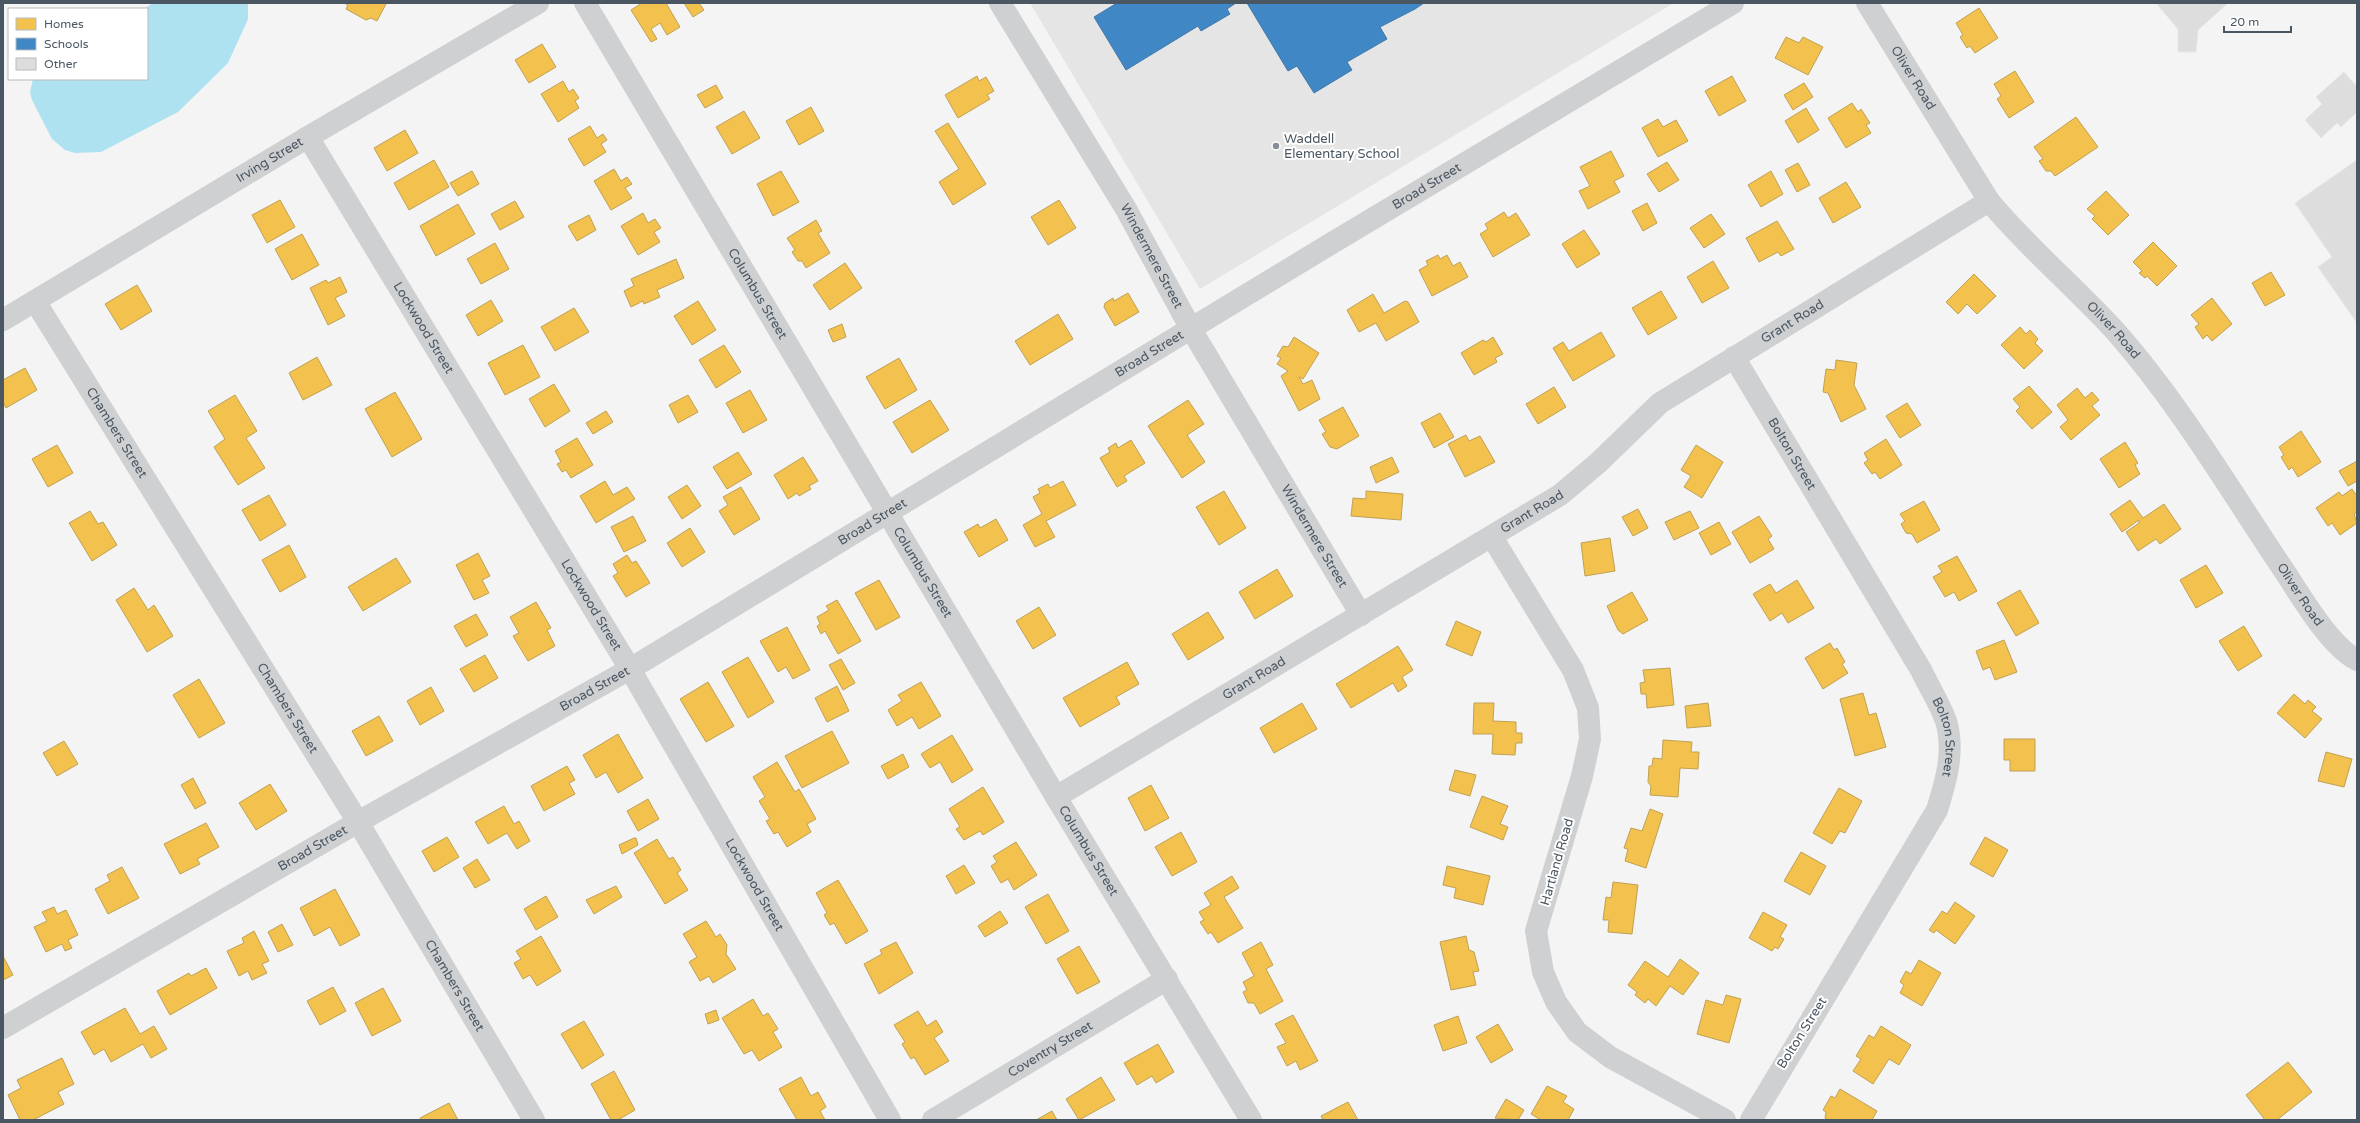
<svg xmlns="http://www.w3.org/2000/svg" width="2360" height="1123" font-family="'Varela Round',sans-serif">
	<rect width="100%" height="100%" fill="#f4f4f4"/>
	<!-- education -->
	<path fill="#e6e5e6" d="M1030,3H1674L1200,289Z"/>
	<!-- water -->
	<path fill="#aee2f0" d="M153,3H248V19L228,63L178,112L101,152L75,153L65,150L52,139L32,100L30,92L33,79H147V9H144Z"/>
	<!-- homes -->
	<path fill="#f2c14e" stroke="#c0a154" d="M344,3H385L386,4L377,21L371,18L366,20L346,9L348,5Z
		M642,3H666L680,27L667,35L660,23L651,29L657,39L651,42L631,10Z
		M684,3H699L704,10L693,17Z
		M1979,8L1998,38L1975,53L1970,46L1967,48L1960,37L1963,35L1956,23Z
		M1786,37L1799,43L1803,37L1823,47L1808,75L1775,58Z
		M542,44L556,67L529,83L515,60Z
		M2015,71L2034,102L2009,118L1997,99L2001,96L1994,84Z
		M977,76L979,81L986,77L994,91L987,95L990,99L958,118L945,95Z
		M1732,76L1746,101L1719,116L1705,91Z
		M563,81L569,92L573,89L579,98L575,101L579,108L558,122L541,94Z
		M1804,83L1813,97L1793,110L1784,95Z
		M716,85L723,98L705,108L697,95Z
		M1852,103L1858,112L1861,109L1870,123L1866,125L1871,133L1846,148L1828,118Z
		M811,107L824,131L799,145L786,121Z
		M1806,108L1819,130L1798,143L1785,121Z
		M744,111L760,138L732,154L716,127Z
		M2076,117L2098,147L2055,176L2051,171H2046L2039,161L2043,159L2034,147Z
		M1658,119L1663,127L1676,120L1688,141L1658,157L1642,128Z
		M948,123L986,184L953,205L939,182L959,169L935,131Z
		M590,126L597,138L603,134L607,140L601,144L606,152L584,166L568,139Z
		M405,130L418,153L387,171L374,148Z
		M1611,151L1624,176L1614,181L1620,192L1588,209L1579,191L1590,186L1580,167Z
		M434,160L449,187L409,210L394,183Z
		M1667,162L1679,180L1659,192L1647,174Z
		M1798,163L1810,185L1797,192L1785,170Z
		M614,169L621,181L627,177L632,184L625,188L632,198L611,210L594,181Z
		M472,171L479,184L458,196L450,183Z
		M781,171L799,202L773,216L757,184Z
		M1771,171L1783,194L1761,207L1748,185Z
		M1846,182L1861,207L1833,223L1819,198Z
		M2106,191L2129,215L2108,235L2092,219L2095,216L2087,209Z
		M280,200L295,227L267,243L252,215Z
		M1059,200L1076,228L1048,245L1031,217Z
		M515,201L524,217L500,230L491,214Z
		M1647,203L1657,223L1643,231L1632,211Z
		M458,204L475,234L436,256L420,226Z
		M1504,212L1508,218L1516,213L1530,235L1493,257L1480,234L1488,229L1485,224Z
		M643,213L648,223L655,219L661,228L654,232L660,242L638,255L621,226Z
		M1711,214L1725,234L1704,248L1690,228Z
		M589,215L596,230L577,241L568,226Z
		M816,220L822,231L818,233L830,253L806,268L802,261H798L792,252L795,250L787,238Z
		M1777,221L1794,249L1781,256L1778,252L1759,262L1746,238Z
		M1584,230L1600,254L1577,268L1562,244Z
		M302,234L319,265L292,280L275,249Z
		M2153,242L2177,266L2157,286L2147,276L2145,278L2139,273L2142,271L2133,262Z
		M495,243L509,269L481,284L467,259Z
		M1438,255L1440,259L1447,255L1453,266L1460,262L1468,277L1432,296L1419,270L1428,265L1426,261Z
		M676,259L684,278L657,290L660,297L644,304L643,301L631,307L624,291L634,286L631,279Z
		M1713,261L1729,288L1702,303L1687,277Z
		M845,263L862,288L830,310L813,285Z
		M2271,272L2285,295L2265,306L2252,283Z
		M1974,274L1996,296L1977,314L1967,304L1958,314L1946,302Z
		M340,277L347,292L335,298L345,316L328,325L310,288L326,280L328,283Z
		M137,285L152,311L121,330L105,304Z
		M1661,291L1677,318L1648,335L1632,308Z
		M1128,293L1139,312L1115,326L1104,307L1105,303L1113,298L1114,301Z
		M1373,294L1384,313L1405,301L1408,302L1419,322L1386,341L1376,323L1359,332L1347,310Z
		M2212,298L2232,324L2212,341L2207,335L2203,339L2195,327L2199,324L2191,315Z
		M491,300L503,321L478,336L466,315Z
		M698,301L716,330L692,345L674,316Z
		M574,308L589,332L555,351L541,327Z
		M1058,314L1073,339L1030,365L1015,341Z
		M842,324L846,337L833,342L828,330Z
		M2020,327L2026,334L2030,330L2038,339L2035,343L2043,351L2024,369L2001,345Z
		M1601,332L1615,356L1573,381L1553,348L1563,342L1569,351Z
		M1294,337L1319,353L1303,379L1299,377L1303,384L1312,380L1320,399L1299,411L1281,376L1288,371L1277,364L1281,358L1277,356L1283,346L1288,347Z
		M1493,337L1503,354L1495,358L1497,362L1474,375L1461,353L1483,340L1486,342Z
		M523,345L540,377L505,395L488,363Z
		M724,345L741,372L716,388L699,360Z
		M317,357L332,385L303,400L289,373Z
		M899,358L917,390L885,409L866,377Z
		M1836,360L1857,363L1854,385L1866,409L1841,422L1828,393L1823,392L1826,369L1835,370Z
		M25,368L37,390L6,408L3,402V380Z
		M554,384L570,411L545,427L529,399Z
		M2029,386L2052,412L2032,429L2016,411L2020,407L2013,399Z
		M1554,387L1566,407L1538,424L1526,404Z
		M2077,388L2085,398L2092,392L2099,400L2092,406L2100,415L2071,440L2060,427L2068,420L2057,405Z
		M750,390L767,420L743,433L726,403Z
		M395,392L422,439L392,457L365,409Z
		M235,395L257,431L246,438L265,468L238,485L214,447L225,439L208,411Z
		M688,395L698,412L678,423L669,405Z
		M930,400L949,430L912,453L893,422Z
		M1188,400L1204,424L1187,435L1205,462L1182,478L1148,426Z
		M1907,403L1921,425L1900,438L1886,416Z
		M1343,407L1359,436L1337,449L1330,447L1322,434L1326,432L1319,420Z
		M606,411L613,422L593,434L586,423Z
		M1440,413L1454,437L1434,448L1421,423Z
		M2301,431L2321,462L2298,477L2292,467L2289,470L2281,457L2284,455L2279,447Z
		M1466,435L1469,441L1480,436L1495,462L1465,477L1448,444Z
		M577,438L593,465L571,478L566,470L562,472L557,464L561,462L555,451Z
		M1886,439L1902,465L1880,479L1875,472L1872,474L1864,463L1868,460L1864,453Z
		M1131,440L1145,463L1124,476L1127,481L1117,487L1100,458L1110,452L1108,448L1116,443L1118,448Z
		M2125,442L2138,463L2135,465L2140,474L2119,488L2100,459Z
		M57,445L73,473L48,487L32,459Z
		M1696,445L1723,462L1702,498L1684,487L1691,476L1681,470Z
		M738,452L752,474L727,489L713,467Z
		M803,457L818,481L809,486L811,489L799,496L797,493L788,499L774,475Z
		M1392,457L1399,472L1376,483L1370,467Z
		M2357,461V481L2348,486L2339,471Z
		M605,481L613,495L627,487L635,499L596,523L580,496Z
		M1063,481L1076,505L1046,521L1055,537L1035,547L1023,525L1042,514L1033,497L1040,493L1038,489L1048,484L1050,488Z
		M687,485L701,506L682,519L668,497Z
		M741,487L760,519L734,535L719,511L728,505L723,497Z
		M2352,489L2357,496V512L2354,514L2357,523L2340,535L2332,523L2328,526L2316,508L2339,492L2342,496Z
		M1224,491L1246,528L1219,545L1196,507Z
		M1366,491L1403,494L1401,520L1351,516L1353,498L1366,499Z
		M269,495L286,525L260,541L242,510Z
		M2130,500L2143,518L2164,504L2181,529L2160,544L2156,539L2138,551L2126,532L2139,523V520L2122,532L2110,514Z
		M1924,501L1940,530L1917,543L1912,534L1906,533L1901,524L1905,521L1900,514Z
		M1638,509L1648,528L1633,536L1622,517Z
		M90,511L98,524L103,522L117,545L92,561L69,523Z
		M1690,511L1699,528L1674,540L1665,522Z
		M633,516L646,541L624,552L611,527Z
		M1759,516L1772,536L1768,539L1774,549L1750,563L1732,532Z
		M996,519L1008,540L979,557L964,532L978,524L980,528Z
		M1719,522L1731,544L1711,555L1699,533Z
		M690,528L705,552L682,567L667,543Z
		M1610,538L1615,571L1585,576L1581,543Z
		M289,545L306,577L280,592L262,560Z
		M478,553L490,576L482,580L489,593L474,600L456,565Z
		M627,555L632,563L636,561L650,583L626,597L613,576L618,573L613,564Z
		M1957,556L1977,591L1959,601L1954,592L1945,597L1933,577L1942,572L1938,566Z
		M396,558L411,582L363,611L348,587Z
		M2206,565L2223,593L2196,608L2180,580Z
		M1277,569L1293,596L1255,619L1239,592Z
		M879,580L900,617L876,630L855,593Z
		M1797,580L1814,608L1788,623L1782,613L1770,621L1753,594L1770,584L1776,593Z
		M134,588L148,610L154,605L173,636L147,652L116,600Z
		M2020,590L2039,623L2016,636L1997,603Z
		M1632,592L1648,620L1623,634L1618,630L1607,606Z
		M837,600L861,641L838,654L825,631L821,634L817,626L820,624L817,617L829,610L826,606Z
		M536,602L551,628L547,630L555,646L528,661L513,636L519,633L510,617Z
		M1039,607L1056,635L1033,649L1016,621Z
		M1208,612L1224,638L1188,660L1172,634Z
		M476,614L488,635L466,647L454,626Z
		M1456,621L1481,632L1472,656L1446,645Z
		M2244,626L2262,656L2238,671L2219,641Z
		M787,627L810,670L793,679L786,667L778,672L760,641Z
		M2004,640L2017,672L1995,680L1990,667L1983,670L1976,651Z
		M1830,643L1834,650L1837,648L1845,662L1842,664L1848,673L1823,689L1805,658Z
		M1398,646L1413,670L1402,677L1407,686L1398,692L1393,683L1351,708L1336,684Z
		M485,655L498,678L474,692L460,669Z
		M748,657L774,702L748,718L722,672Z
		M841,659L855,683L843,690L829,665Z
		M1127,662L1139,684L1116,697L1120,704L1080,727L1063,698Z
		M1670,668L1674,705L1647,708L1646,694H1641L1640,683L1645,682L1643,670Z
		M199,679L225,723L199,738L173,695Z
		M708,682L734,726L706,742L680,699Z
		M921,682L941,716L919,729L912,717L897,726L888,710L902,701L898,695Z
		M837,686L849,711L827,722L815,698Z
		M431,687L444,711L420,725L407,701Z
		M1863,693L1869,715L1876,713L1886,747L1855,756L1840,699Z
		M2294,694L2305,704L2308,700L2316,707L2312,711L2322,719L2305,738L2277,713Z
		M1302,703L1317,729L1274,753L1260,728Z
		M1474,703H1494L1493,721L1516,722V733H1522V743H1516L1515,755L1492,754L1493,734H1473Z
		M1708,703L1711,726L1687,728L1685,706Z
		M379,716L393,741L366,756L352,731Z
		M832,731L849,763L802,788L785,756Z
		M618,734L643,778L618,793L606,772L596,778L583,755Z
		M952,735L973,770L952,783L940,762L930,768L921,754Z
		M2004,739H2035V771H2010V760H2004Z
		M1663,740L1692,742L1691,752H1699L1698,769L1680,768L1678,797L1650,795L1651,786L1648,782L1649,766H1652L1653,758L1662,759Z
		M64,741L78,764L57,776L43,753Z
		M2326,752L2352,759L2344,787L2318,781Z
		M903,754L909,767L888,779L881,766Z
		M777,762L795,792L799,789L816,819L807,824L811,832L787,847L778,832L774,834L766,821L770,819L759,801L765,797L753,777Z
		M567,766L575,780L569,783L575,794L544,811L531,786Z
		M1455,770L1476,775L1470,796L1449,790Z
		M193,778L206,803L195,809L181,785Z
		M270,784L287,811L256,830L239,803Z
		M1151,785L1169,818L1145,831L1128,798Z
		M983,787L1004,822L983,835L980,831L964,840L956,829L960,827L949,809Z
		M1839,788L1862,801L1845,833L1840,831L1832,844L1813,833Z
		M1482,796L1508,806L1500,824L1508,827L1503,840L1470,827Z
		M648,799L659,819L638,831L627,811Z
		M504,806L514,824L519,821L530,841L517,849L507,833L488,844L475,822Z
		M1650,809L1663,814L1646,868L1625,861L1628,849L1624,848L1631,828L1642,831Z
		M206,823L219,847L197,859L200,864L180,874L164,844Z
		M1181,832L1197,862L1172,876L1155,847Z
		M447,837L459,857L434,872L422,851Z
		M1985,837L2008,850L1993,877L1970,864Z
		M634,838H636L638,845L622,854L619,845Z
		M657,839L669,859L673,857L681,870L677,873L688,890L665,904L634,853Z
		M1016,842L1037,875L1014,890L1008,879L1001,883L991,866L997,862L993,856Z
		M1801,852L1826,866L1810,895L1784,881Z
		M477,859L490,880L475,888L463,868Z
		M964,865L975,883L956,894L946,876Z
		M1447,866L1490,876L1483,905L1454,898L1456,888L1443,885Z
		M122,867L139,898L108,914L95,889L110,881L107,875Z
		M1232,876L1239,888L1224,897L1243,928L1218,943L1211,932L1208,934L1200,922L1204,920L1199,912L1211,905L1204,893Z
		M838,880L868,931L846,944L834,923L830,925L824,915L827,913L816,893Z
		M1613,882L1638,885L1632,934L1608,932L1609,920H1603L1606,897L1611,898Z
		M616,886L622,897L594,914L586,900Z
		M335,889L360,935L340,946L330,927L314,936L300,908Z
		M1048,894L1069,931L1046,944L1025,907Z
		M546,896L558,917L536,930L524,909Z
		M1955,902L1975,916L1955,944L1936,930L1934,933L1929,930L1942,911L1947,914Z
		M54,907L57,914L66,910L78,935L68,940L72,948L65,951L62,944L46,952L34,927L47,921L42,912Z
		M1000,911L1008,923L985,937L978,926Z
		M1763,912L1787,925L1780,937L1784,939L1778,949L1775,947L1772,951L1749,938Z
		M706,921L716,937L720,934L727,945L726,954L736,969L713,983L709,976L700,981L689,962L697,957L683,934Z
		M282,924L293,945L278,952L268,932Z
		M254,931L269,961L262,964L267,973L252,980L248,971L239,976L227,951L244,943L242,938Z
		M541,936L561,971L537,986L530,975L523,979L514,963L521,959L516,951Z
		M1466,936L1469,950L1474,952L1479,971L1473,972L1476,985L1451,990L1440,942Z
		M896,942L913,973L879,994L864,964L882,954L880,950Z
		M1261,942L1273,965L1266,969L1283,1001L1260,1014L1254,1003H1248L1243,992L1247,990L1243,982L1254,976L1242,953Z
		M1079,946L1100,982L1077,994L1057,959Z
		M3,956L13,975L3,980Z
		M1680,959L1699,973L1683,995L1670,986L1656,1006L1648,999L1645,1003L1635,995L1637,992L1628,985L1645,961L1668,977Z
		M1919,960L1941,973L1922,1006L1900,993L1904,985L1900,982L1906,971L1911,974Z
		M206,968L217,988L170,1015L157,991L189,973L191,976Z
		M333,987L346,1011L320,1025L307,1001Z
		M383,988L401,1021L372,1036L355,1003Z
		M1726,995L1741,999L1729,1043L1697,1034L1706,1000L1723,1005Z
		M753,999L763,1016L768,1013L778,1029L773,1032L782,1047L759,1061L752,1050L744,1054L722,1018Z
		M125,1008L140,1034L154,1026L167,1049L151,1058L143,1044L111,1062L104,1049L94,1055L81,1032Z
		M716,1010L719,1020L708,1024L705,1014Z
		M918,1011L927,1026L936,1020L943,1032L934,1038L949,1061L925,1075L914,1057L911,1059L902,1044L905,1042L894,1025Z
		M1293,1015L1318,1061L1300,1070L1296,1061L1287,1066L1277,1047L1286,1043L1275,1024Z
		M1458,1016L1467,1043L1443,1051L1434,1025Z
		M584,1021L604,1055L582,1069L561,1034Z
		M1498,1024L1513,1050L1491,1063L1476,1037Z
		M1881,1026L1911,1045L1899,1065L1889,1059L1873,1084L1853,1071L1861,1059L1856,1056L1869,1035L1874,1038Z
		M1158,1044L1174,1072L1156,1083L1152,1076L1137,1085L1124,1063Z
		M62,1058L74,1084L58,1092L64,1104L33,1120H20L8,1095L21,1088L17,1080Z
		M2288,1062L2312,1092L2277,1120H2265L2246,1095Z
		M614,1071L635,1110L618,1120H611L591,1084Z
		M801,1077L811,1096L818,1092L826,1107L820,1111L825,1120H797L779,1089Z
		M1101,1077L1115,1100L1079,1120L1066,1099Z
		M1547,1086L1567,1096L1563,1102L1574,1109L1568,1120H1541L1531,1114Z
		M1840,1089L1877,1111L1872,1120H1829L1825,1118L1826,1112L1823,1110L1831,1096L1835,1098Z
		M1506,1099L1524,1110L1518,1120L1495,1118Z
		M1348,1102L1358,1120H1323L1321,1116Z
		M449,1103L458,1120H421L420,1118Z
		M1052,1111L1057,1120H1036Z"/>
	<!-- schools -->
	<path fill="#3f88c5" stroke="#4279a7" d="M1117,3H1236L1227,9L1230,14L1201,31L1198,26L1126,70L1094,17Z
		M1247,3H1424L1415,9L1380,27L1387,39L1347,62L1352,70L1314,93L1297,66L1288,71Z"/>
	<!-- building -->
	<path fill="#ddddde" stroke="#e5e6e7" d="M2156,3H2228L2198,30L2196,52H2178V29Z
		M2344,72L2357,87V112L2341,127L2337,123L2321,138L2305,120L2322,104L2316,97Z
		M2357,160V323L2318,267L2332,257L2295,203Z"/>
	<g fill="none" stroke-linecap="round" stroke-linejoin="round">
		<!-- minor -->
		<g stroke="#ced0d2" stroke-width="22">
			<path id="s1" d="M585,3L1056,797L1251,1120"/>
			<path id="s2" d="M1000,3L1126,209L1191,329L1361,615"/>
			<path id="s3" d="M1867,3L1989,201C2028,248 2076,288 2117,333C2181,406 2231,492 2285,572C2302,598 2330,646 2357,660"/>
			<path id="s4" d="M308,137L630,669L890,1120"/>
			<path id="s5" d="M35,301L358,822L534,1120"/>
			<path id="s6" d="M3,320L308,137L538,3"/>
			<path id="s7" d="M1734,357L1921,670C1929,687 1940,704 1946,721C1955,751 1946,781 1937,810L1751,1120"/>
			<path d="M1492,537L1573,670L1588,708L1590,739L1582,776L1536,931L1543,972L1556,1002L1577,1032L1610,1057L1725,1120"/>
			<path id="s8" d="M1056,797L1560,495L1598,463L1660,403L1989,201"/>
			<path id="s9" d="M3,1028L358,822L630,669L1327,246L1733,3"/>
			<path id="s10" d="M933,1120L1167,979"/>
		</g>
	</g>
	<!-- markers -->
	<circle fill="#868d94" stroke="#fff" stroke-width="1.5" cx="1276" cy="146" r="4"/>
	<g text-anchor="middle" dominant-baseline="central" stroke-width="4" stroke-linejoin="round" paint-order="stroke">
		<!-- street labels -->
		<g font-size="13" fill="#4a5661" stroke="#fff">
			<text stroke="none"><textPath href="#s3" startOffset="88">Oliver Road</textPath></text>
			<text stroke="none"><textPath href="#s6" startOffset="311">Irving Street</textPath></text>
			<text stroke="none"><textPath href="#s9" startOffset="1654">Broad Street</textPath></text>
			<text stroke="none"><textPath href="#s2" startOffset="295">Windermere Street</textPath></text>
			<text stroke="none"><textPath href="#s1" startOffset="338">Columbus Street</textPath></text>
			<text stroke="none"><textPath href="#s8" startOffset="879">Grant Road</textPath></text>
			<text stroke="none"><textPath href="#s4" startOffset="223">Lockwood Street</textPath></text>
			<text stroke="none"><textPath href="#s3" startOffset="412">Oliver Road</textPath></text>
			<text stroke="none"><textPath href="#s9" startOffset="1330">Broad Street</textPath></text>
			<text stroke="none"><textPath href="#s5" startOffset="155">Chambers Street</textPath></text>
			<text stroke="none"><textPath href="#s7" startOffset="113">Bolton Street</textPath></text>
			<text stroke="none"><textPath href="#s8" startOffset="555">Grant Road</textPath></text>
			<text stroke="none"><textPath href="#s9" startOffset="1006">Broad Street</textPath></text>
			<text stroke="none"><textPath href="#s2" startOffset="619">Windermere Street</textPath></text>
			<text stroke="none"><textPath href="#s1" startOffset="662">Columbus Street</textPath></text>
			<text stroke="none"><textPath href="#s3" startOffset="736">Oliver Road</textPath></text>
			<text stroke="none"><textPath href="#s4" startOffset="547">Lockwood Street</textPath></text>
			<text stroke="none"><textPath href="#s8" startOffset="231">Grant Road</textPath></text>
			<text stroke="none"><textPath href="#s9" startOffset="682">Broad Street</textPath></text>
			<text stroke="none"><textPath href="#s5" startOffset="479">Chambers Street</textPath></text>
			<text stroke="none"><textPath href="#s7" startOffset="437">Bolton Street</textPath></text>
			<text stroke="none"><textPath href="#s9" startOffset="358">Broad Street</textPath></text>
			<text stroke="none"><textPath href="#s1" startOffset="986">Columbus Street</textPath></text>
			<text transform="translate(1557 862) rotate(-74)">Hartland Road</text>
			<text stroke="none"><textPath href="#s4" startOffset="871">Lockwood Street</textPath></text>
			<text stroke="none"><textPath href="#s5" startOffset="803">Chambers Street</textPath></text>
			<text transform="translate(1802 1033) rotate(-58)">Bolton Street</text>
			<text stroke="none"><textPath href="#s10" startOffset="137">Coventry Street</textPath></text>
		</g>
		<!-- poi labels -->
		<g font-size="13" fill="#4a5661" stroke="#fff" text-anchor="start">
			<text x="1284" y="139">Waddell<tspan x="1284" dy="15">Elementary School</tspan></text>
		</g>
	</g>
	<!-- border -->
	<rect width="2360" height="1123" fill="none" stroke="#4a5661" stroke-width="8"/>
	<!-- legend -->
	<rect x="8" y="8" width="140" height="72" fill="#ffffff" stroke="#b7bbc0"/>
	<rect x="16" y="18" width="20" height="12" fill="#f2c14e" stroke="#b7bbc0"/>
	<text x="44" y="28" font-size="12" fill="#4a5661">Homes</text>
	<rect x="16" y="38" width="20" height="12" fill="#3f88c5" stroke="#b7bbc0"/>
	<text x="44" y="48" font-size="12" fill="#4a5661">Schools</text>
	<rect x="16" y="58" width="20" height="12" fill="#ddddde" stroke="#b7bbc0"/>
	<text x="44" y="68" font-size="12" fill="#4a5661">Other</text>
	<!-- scale -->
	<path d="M2224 26v6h67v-6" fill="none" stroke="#4a5661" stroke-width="2"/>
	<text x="2230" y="26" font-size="12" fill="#4a5661" stroke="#ffffff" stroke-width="3" paint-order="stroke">20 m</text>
</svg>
